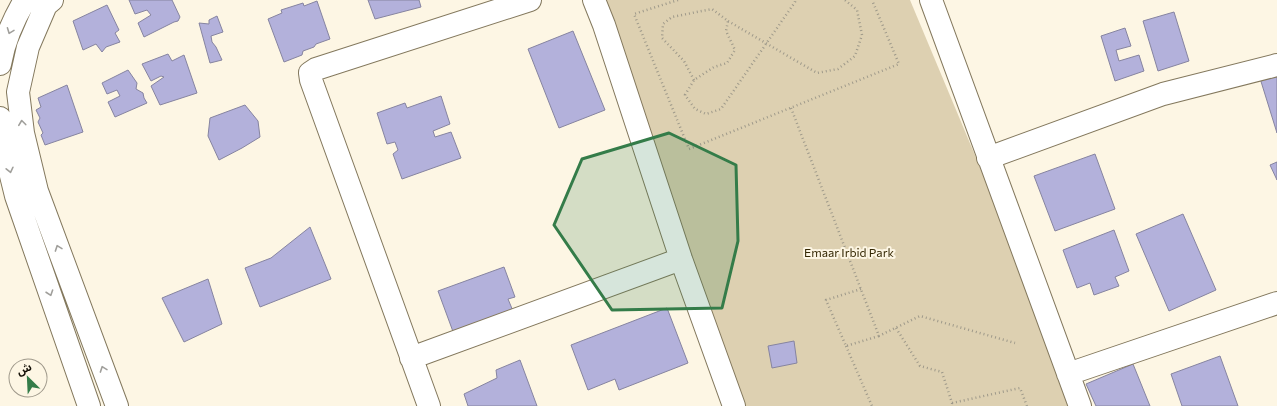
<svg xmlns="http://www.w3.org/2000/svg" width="1277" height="406" font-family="Commissioner,'Noto Sans Arabic',sans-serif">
	<rect width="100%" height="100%" fill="#fdf6e4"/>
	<!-- green -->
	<path fill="#ddd0b1" d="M593,0H910L1080,406H742Z"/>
	<!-- building -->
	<path fill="#b3b1db" stroke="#8684a0" d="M129,0H172L180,17L178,21L174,22L144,37L138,23L151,15L147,10L135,14Z
		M368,0H419L421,7L375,19Z
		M317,1L330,39L316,44L314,47L303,51L302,55L284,62L268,19L282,13L281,10L303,3L304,6Z
		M107,5L119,30L115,33L120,42L106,47L102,52L96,44L83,50L73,21Z
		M1174,12L1189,61L1158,71L1143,21Z
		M217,16L223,32L211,36L212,42L216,47L222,60L210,63L199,23L209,24V20Z
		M1125,28L1131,46L1116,50L1119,61L1139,55L1144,71L1115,81L1101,36Z
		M573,31L605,110L559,128L528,49Z
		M168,54L172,61L184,55L197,93L160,105L151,86L164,77L161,76L151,81L142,64Z
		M1277,69V133L1259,75Z
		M128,70L137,83L136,89L143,93L144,98L147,103L115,117L108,102L120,96L117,90L107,94L102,83Z
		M67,85L83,132L45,145L41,135L43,133L38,122L40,118L36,110L41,107L38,98Z
		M441,96L450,124L433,131L435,137L451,132L461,158L402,179L393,154L398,150L395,142L387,144L377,113L405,103L407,108Z
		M245,105L258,121L260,137L242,148L219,160L208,136L210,118Z
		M1095,154L1115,209L1055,231L1034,176Z
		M1277,162V180L1270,165Z
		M1183,214L1216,290L1169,311L1136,234Z
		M310,227L331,279L260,307L245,268L271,258Z
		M1114,230L1129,271L1115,277L1119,286L1094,295L1090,283L1077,288L1063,250Z
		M504,267L515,297L508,299L513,311L455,337L438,291Z
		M208,279L222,324L184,342L162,298Z
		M667,308L688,363L619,390L615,379L588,390L571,345Z
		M794,341L797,363L772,368L768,346Z
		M1220,356L1238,406H1182L1171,374Z
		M520,360L537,406H468L464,394L497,378L496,370Z
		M1133,364L1150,406H1096L1086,384Z"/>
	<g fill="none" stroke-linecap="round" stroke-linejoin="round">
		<!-- minor casing -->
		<g stroke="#83785d" stroke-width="24">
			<path id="minor" d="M594,0L604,25L681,259L734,406
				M931,0L1080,406
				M988,158L1163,94L1277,65
				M411,358L681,259
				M1068,374L1277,303
				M429,406L311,80L310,73L316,69L530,0"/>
		</g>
		<!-- tertiary casing -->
		<g stroke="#83785d" stroke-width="24">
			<path id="tertiary" d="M52,0L46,5L28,47L18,92L23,133L37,191L117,406
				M0,64C4,41 13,20 25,0
				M0,118L4,147L16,196L89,406"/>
		</g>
		<!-- path -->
		<path stroke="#9e998a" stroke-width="2.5" stroke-dasharray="1 3" stroke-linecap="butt" d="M678,0L634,14L689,149L899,64L872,0
			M728,21L817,73L838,69L855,56L862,35L857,10L845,0
			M694,80L684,61L662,38L663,24L672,17L712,9L728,21L726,31L735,50L727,63L714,67L694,80L685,95L695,109L706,114L721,109L795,2V0
			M791,108L879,336L920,316L1015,343
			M861,289L826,300L846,346L879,336
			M896,328L920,366L942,372L953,406
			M846,346L872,406
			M952,403L1020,388L1027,406"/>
		<!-- minor -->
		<use href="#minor" stroke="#fff" stroke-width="22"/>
		<!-- tertiary -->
		<use href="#tertiary" stroke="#fff" stroke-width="22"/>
	</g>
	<!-- one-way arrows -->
	<defs><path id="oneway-chevron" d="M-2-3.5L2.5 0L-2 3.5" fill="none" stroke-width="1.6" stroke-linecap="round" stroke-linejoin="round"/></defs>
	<g stroke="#a09f9b">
		<use href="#oneway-chevron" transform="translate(10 31) rotate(111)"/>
		<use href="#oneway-chevron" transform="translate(22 123) rotate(-97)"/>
		<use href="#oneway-chevron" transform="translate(10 170) rotate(77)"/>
		<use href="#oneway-chevron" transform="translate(58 248) rotate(-110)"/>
		<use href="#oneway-chevron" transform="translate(50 293) rotate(71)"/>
		<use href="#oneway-chevron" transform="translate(103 369) rotate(-110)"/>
	</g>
	<!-- marked area -->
	<path fill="#347c49" fill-opacity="0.2" stroke="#347c49" stroke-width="3" stroke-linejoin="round" d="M669,133L736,165L738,241L722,308L612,310L554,225L582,159Z"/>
	<g text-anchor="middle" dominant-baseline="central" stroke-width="4" stroke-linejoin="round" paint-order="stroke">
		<!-- park labels -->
		<g font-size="12" fill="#342703" stroke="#fdf6e4">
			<text x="849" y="252">Emaar Irbid Park</text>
		</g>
	</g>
	<!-- north arrow -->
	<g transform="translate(28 378) rotate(336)"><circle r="19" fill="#fdf6e4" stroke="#9f998b"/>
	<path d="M0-3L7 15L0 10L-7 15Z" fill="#347c49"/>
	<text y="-6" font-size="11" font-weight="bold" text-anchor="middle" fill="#120e05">ش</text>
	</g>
</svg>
